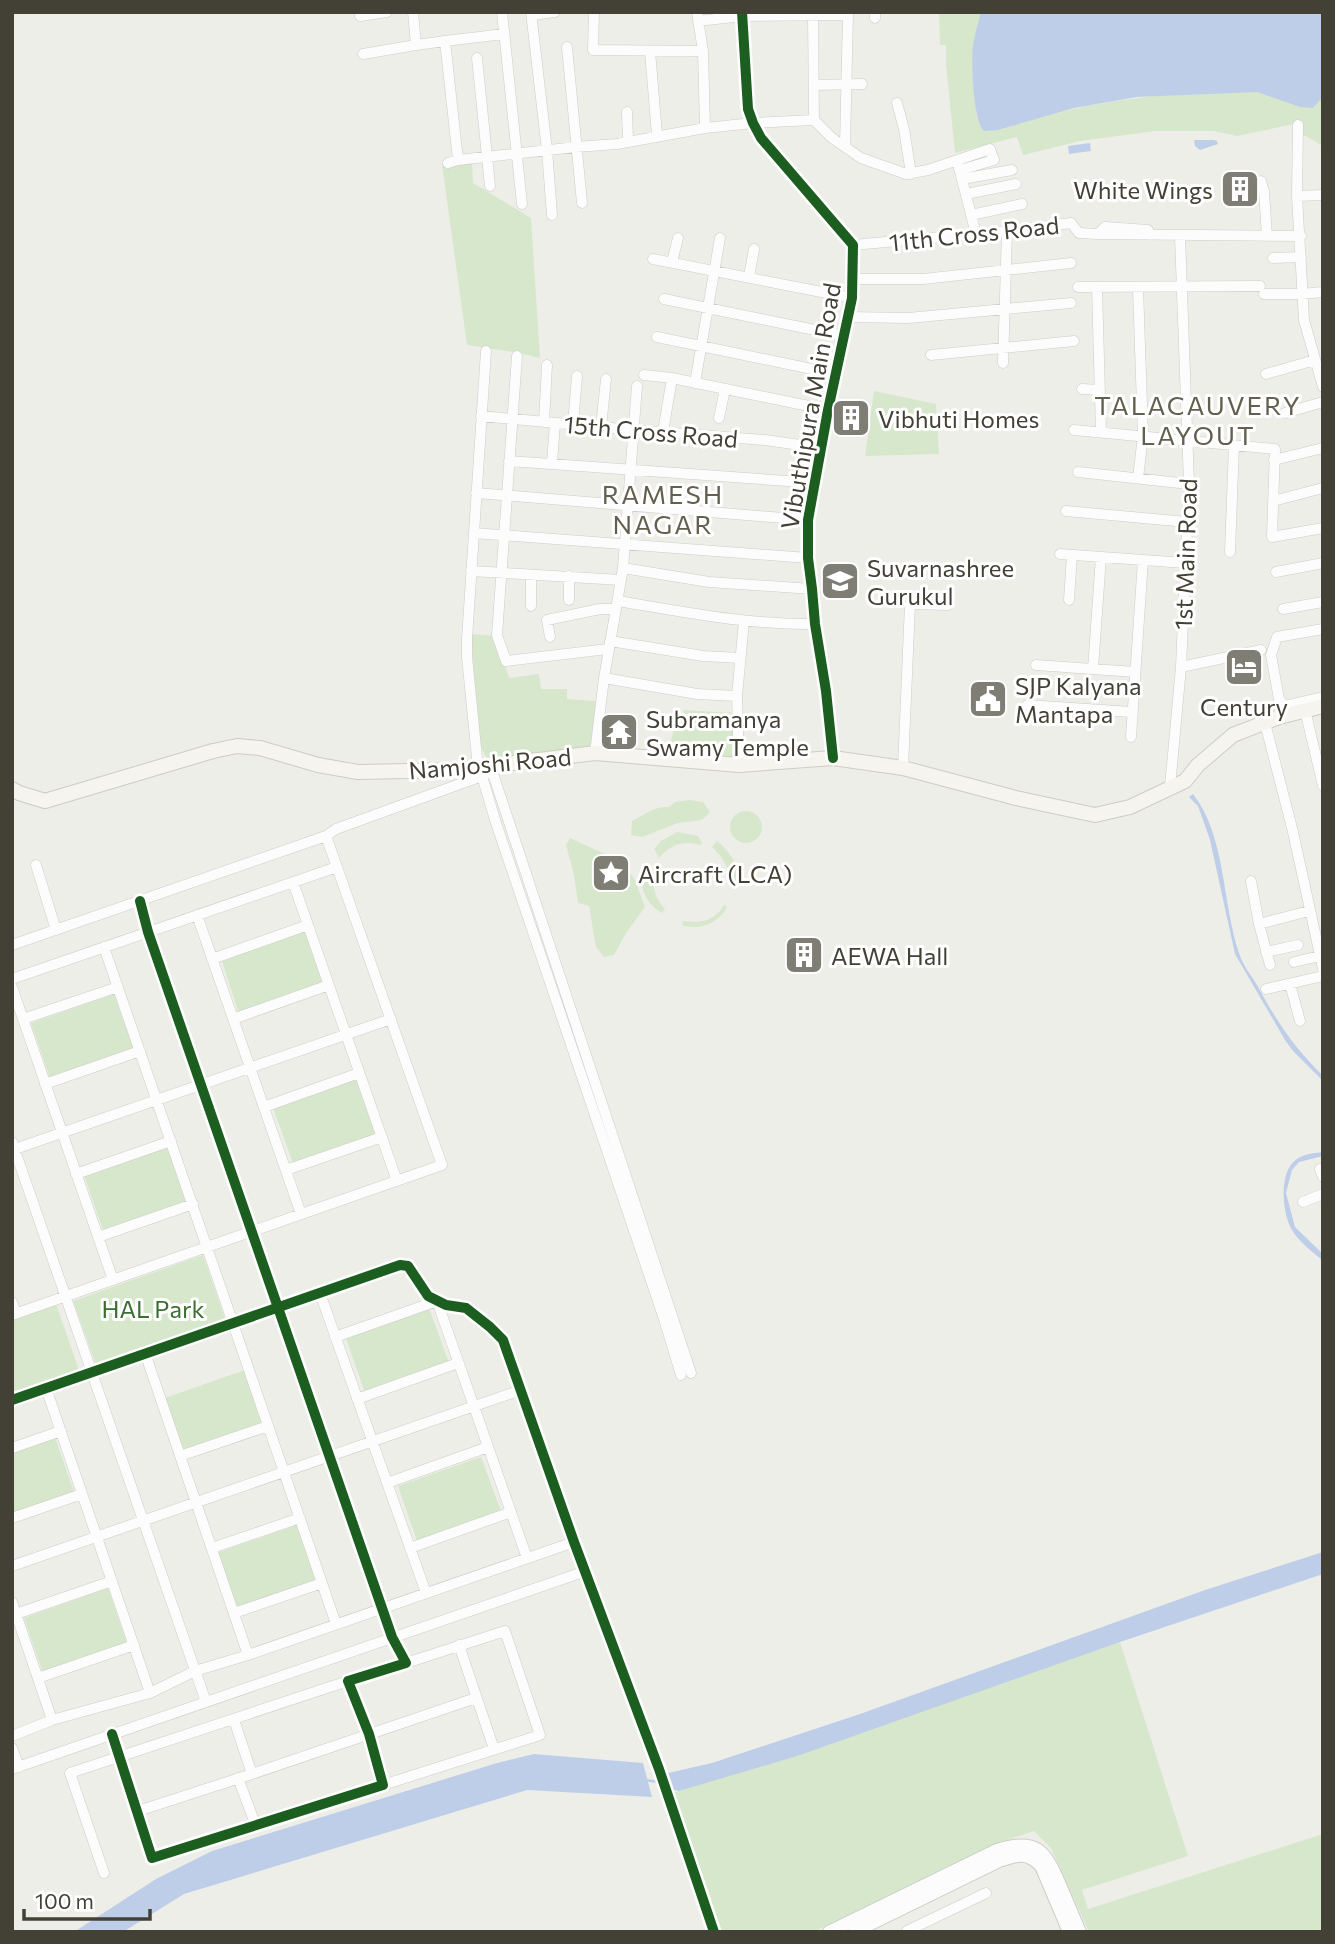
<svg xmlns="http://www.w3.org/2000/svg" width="1335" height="1944" font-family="Commissioner,sans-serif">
	<rect width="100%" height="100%" fill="#eeeee9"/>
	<!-- green -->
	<path fill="#d6e7cc" d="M939,12H981L973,47L977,118L999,130C1070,106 1133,95 1208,93C1224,93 1242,89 1257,92C1276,95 1292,107 1313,108L1323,97V146L1302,134L1294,124L1237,136L1213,131H1156L1080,141L1023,155L1017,137L955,153L946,64V45H940Z
		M472,162L473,183L531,218L540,358L519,353L467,345L442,164Z
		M874,391L936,404L939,454L865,456Z
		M471,634L496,636L509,678L539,674L541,689H567V699L595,701L600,707L592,748L488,761L480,745Z
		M684,710L733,713L736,761L667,755L678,714L683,715Z
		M690,800L703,802L710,812L702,820L678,823L642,837L631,835L632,821C645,815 653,806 669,807L675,802Z
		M730 827a16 16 0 1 1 32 0a16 16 0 1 1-32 0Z
		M677,832L698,836L702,843L700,845C683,840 671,844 659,858L654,849L661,841Z
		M570,838L622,862L635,880L645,907L626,933L614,955L604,957L596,947L589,906L578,903L574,875L566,845Z
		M717,841C731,852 743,871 736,888H731C732,871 724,859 712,847Z
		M647,866L653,869C652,885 654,897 665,909L662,913C646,904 635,883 647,866Z
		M724,905L727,907C719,923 699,931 682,925L683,921C700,924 715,921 724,905Z
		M305,930L323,985L239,1014L221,958Z
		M114,994L134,1049L50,1078L31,1023Z
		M357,1079L376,1134L293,1163L273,1108Z
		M167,1146L187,1201L103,1230L84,1175Z
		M203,1255L225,1319L96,1364L73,1301Z
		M56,1304L79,1370L12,1394V1320Z
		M429,1308L449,1363L365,1393L346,1338Z
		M245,1370L264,1425L181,1454L162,1399Z
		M55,1437L74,1492L12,1514V1452Z
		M481,1457L501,1511L417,1541L398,1486Z
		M300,1524L319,1579L236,1608L216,1553Z
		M108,1588L127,1643L43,1673L24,1618Z
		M1120,1642L1188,1856L1082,1890L1088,1909L1323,1834V1932H1089L1051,1848L1034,1831L1004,1841L813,1932H722L673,1793Z"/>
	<!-- water -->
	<path fill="#becee8" d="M981,12H1323V97L1313,108L1300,107L1257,92L1137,97L1074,108L998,130L984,131C973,121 971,61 973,45C975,34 978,23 981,12Z
		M1194,140H1214L1217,141L1218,144L1200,150L1195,146Z
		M1090,143L1091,151L1069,154L1068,146Z
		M1193,794C1226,836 1222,903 1239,953C1242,964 1251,975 1257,985C1277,1022 1293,1046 1323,1076V1081L1293,1051L1285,1040L1235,954L1210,840L1198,806L1189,797Z
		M1323,1152V1156L1299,1162L1292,1170L1286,1193L1295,1227L1323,1254V1261C1313,1252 1299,1242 1292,1230C1282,1214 1278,1171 1297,1159C1303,1154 1315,1153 1323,1152Z
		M1323,1552V1574L1120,1642L797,1756L679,1791L674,1790L668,1773L712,1763L860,1714L1205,1590Z
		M534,1754L643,1763L652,1797L527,1790L184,1894L123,1932H74L156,1879L212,1851L497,1763Z"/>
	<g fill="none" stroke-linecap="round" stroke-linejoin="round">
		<!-- stream -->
		<path stroke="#becee8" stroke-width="2.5" d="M645,1780L659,1782"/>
		<!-- minor casing -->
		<g stroke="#ccccc7" stroke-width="11">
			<path id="minor" d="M413,12L416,45L445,41L458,160
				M502,12L522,204
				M531,12L547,150L552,215
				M594,12L593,50L703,51
				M697,12L703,51L705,128
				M813,12L814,120
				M875,12V18
				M532,15L555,12
				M360,16L387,12
				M698,21L742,16L848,15
				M445,41L504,34
				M567,47L582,203
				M650,51L657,135
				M363,54L416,45
				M477,58L490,186
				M814,85L862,84
				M897,103L904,129L911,174
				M627,112L628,141
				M1298,125L1297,196L1304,320L1323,387
				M845,146L848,12
				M448,163L458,160L576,147L617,144L705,128L753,123L814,120L832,138L861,158L906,174L928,170L990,149L994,160L960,170
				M958,164L976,234
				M962,179L1012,170
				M1261,181L1264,192L1267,236
				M966,194L1016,184
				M1297,196L1323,195
				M971,215L1022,204
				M1098,234L1105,227L1148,230L1150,235
				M853,245L1007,231L1071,223L1079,233L1098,234L1301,236
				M1273,258L1301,257
				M653,259L852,298
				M672,262L678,238
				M749,277L754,249
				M853,279H923L1071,263
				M1078,287L1260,286
				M1097,287L1101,432
				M1138,287L1143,436L1138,478
				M1264,294H1302L1323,292
				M664,299L844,336
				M848,317L908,318L1071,303
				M657,337L836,374
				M931,355L1074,341
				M517,356L497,635L506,661L608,649
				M1003,363L1007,231
				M1266,374L1315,360
				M644,375L672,378L828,410
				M695,383L720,238
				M1082,389L1100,390
				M1285,413L1323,402
				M481,416L633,430L765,440L821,448
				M719,418L725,389
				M544,422L547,365
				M573,425L577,376
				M601,427L606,379
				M1074,430L1275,449L1272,537L1323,528
				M663,432L672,378
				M1274,460L1323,448
				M509,461L815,483
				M552,463L555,423
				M1078,472L1189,484
				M476,493L808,520
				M1273,501L1323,488
				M1066,511L1187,522
				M474,533L808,558
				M1230,552L1234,445
				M1060,554L1185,563
				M623,568L709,582L812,589
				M471,571L621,580
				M1276,572L1323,563
				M569,576V600
				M1069,600L1072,555
				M618,601C684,612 748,625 815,624
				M531,606V575
				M1283,609L1323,602
				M550,637L547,620L600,609H616
				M610,641L703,656L740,658
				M1036,665L1135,672
				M1181,667L1261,650
				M1093,669L1101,557
				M604,678L697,694L737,696
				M1027,705L1132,712
				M1284,706L1323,697
				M1305,710L1323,786
				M1286,715L1284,706L1279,699L1271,655L1277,637L1323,629
				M1265,723L1293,832L1323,969
				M1131,737L1143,560
				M595,753L604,678L623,568L637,386
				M739,765L737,696L744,621
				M485,767L494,777L508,819L691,1373
				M485,767L482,776L496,823L664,1319L681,1375
				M478,768L467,657V639L486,351
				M903,768L910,604L948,605
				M1170,787L1181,667L1189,484L1180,236
				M36,865L56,930
				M1251,881L1259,924L1270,965
				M293,882L397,1181
				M197,915L301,1214
				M1259,924L1309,911
				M12,945L326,836L336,829L482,776
				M104,947L336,1624
				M1266,952L1298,945
				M212,959L308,925
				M1294,962L1320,956
				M12,979L337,867
				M1290,984L1300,1021
				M12,987L113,1280
				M1266,989L1323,976
				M23,1019L118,987
				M233,1019L329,985
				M45,1084L140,1051
				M264,1107L359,1073
				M12,1142L206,1702
				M12,1150L391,1019
				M1320,1169L1323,1177
				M286,1170L382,1137
				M76,1174L171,1141
				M1303,1202L1323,1194
				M98,1237L193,1204
				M320,1293L426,1593
				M12,1302L16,1313
				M12,1315L442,1165L326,836
				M335,1337L437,1301L527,1558
				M145,1353L248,1655
				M46,1388L150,1693
				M357,1399L458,1363
				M12,1400L400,1265L408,1266L428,1296L446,1305L466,1308L490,1327L503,1340L574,1542L659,1769L714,1932
				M12,1448L61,1431
				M180,1456L268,1426
				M387,1483L488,1447
				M12,1518L82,1494
				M212,1548L300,1518
				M410,1548L511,1512
				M12,1566L521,1390
				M12,1602L52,1720
				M234,1613L322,1583
				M16,1614L112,1581
				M459,1645L494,1749
				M38,1678L134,1645
				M234,1720L252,1774
				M112,1734L152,1858L383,1785L369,1734L348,1681L406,1663L392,1637L148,932L140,901
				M12,1736L52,1720L150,1693L195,1671L248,1655L574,1542
				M12,1748L19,1767
				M12,1769L586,1571
				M238,1778L256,1826
				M383,1785L540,1735L505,1631L406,1663
				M138,1811L252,1774L476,1698
				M104,1873L70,1773L348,1681
				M907,1931L986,1893"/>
		</g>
		<!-- tertiary casing -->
		<g stroke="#ccccc7" stroke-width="14">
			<path id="tertiary" d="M742,12L748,109L753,123L761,138L853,245L852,298L828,410L808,520V558L812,589L815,624L826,691L833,758
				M829,1932L997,1850C1037,1838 1045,1850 1060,1885C1067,1901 1073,1916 1080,1932
				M854,1932L999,1861C1017,1855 1027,1851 1041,1866L1069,1932"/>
		</g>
		<!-- secondary casing -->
		<g stroke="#cecdc2" stroke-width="16">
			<path id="secondary" d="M12,789L19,793L45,801L213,751L237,746L260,748L318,765L358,772L458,770L595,753L739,765L833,758L903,768L1016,798L1095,815L1130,807L1185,781L1198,765L1233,735L1279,717L1323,706"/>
		</g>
		<!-- minor -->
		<use href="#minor" stroke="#fcfcfc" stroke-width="10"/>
		<!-- tertiary -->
		<use href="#tertiary" stroke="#fcfcfc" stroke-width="12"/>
		<!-- secondary -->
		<use href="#secondary" stroke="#f5f4ee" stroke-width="14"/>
		<!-- cycleway casing -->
		<g stroke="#fff" stroke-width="15">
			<path id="cycleway" d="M742,12L748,109L753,123L761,138L853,245L852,298L828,410L808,520V558L812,589L815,624L826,691L833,758
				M12,1400L400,1265L408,1266L428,1296L446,1305L466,1308L490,1327L503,1340L574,1542L659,1769L714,1932
				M112,1734L152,1858L383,1785L369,1734L348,1681L406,1663L392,1637L148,932L140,901"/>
		</g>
		<!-- cycleway -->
		<use href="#cycleway" stroke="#1b5e20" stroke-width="10"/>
	</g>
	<!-- icons -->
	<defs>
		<g id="building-square" transform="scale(2.0125)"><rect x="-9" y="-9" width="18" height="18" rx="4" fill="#7f7e75" stroke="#fff"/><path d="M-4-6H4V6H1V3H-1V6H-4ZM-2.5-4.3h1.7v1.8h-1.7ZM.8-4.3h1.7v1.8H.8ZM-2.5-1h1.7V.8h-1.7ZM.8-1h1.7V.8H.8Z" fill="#fff"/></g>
		<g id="school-square" transform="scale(2.0125)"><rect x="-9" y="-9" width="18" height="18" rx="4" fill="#7f7e75" stroke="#fff"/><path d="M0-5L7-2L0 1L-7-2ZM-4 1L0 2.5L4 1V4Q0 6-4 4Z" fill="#fff"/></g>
		<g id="hotel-square" transform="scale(2.0125)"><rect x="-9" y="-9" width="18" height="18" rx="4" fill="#7f7e75" stroke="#fff"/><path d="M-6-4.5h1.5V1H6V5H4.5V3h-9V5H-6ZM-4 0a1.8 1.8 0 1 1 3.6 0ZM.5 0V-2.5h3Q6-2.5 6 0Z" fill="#fff"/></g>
		<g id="civic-square" transform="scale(2.0125)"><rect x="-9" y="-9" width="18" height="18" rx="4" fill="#7f7e75" stroke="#fff"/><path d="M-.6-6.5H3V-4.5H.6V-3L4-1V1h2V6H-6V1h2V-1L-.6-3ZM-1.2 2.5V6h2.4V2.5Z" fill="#fff"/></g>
		<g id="temple-square" transform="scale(2.0125)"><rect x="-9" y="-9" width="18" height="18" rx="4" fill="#7f7e75" stroke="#fff"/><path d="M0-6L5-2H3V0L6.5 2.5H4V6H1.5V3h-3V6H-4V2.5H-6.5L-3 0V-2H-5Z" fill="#fff"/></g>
		<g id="sight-square" transform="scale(2.0125)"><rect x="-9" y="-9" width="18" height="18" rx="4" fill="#7f7e75" stroke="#fff"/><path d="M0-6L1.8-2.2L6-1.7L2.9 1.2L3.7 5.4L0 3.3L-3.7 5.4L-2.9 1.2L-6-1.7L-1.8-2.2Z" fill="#fff"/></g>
	</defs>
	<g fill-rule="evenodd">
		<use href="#building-square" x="1240" y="189"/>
		<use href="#building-square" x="851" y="418"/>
		<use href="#school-square" x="840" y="581"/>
		<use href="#hotel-square" x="1244" y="667"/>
		<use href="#civic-square" x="988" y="699"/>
		<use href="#temple-square" x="619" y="732"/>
		<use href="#sight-square" x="611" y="873"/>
		<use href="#building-square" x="804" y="955"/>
	</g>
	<g text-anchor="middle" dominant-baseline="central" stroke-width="6" stroke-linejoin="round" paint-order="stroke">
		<!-- poi labels -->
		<g font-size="24" fill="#434136" stroke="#fff" text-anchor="start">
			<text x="1213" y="189" text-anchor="end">White Wings</text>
			<text x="878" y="418">Vibhuti Homes</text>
			<text x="867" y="567">Suvarnashree<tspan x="867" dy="28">Gurukul</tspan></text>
			<text x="1015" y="685">SJP Kalyana<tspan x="1015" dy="28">Mantapa</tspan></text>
			<text x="1244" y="706" text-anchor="middle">Century</text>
			<text x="646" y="718">Subramanya<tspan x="646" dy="28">Swamy Temple</tspan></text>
			<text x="638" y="873">Aircraft (LCA)</text>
			<text x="831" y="955">AEWA Hall</text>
		</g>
		<!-- street labels -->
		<g font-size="24" fill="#434136" stroke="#fff">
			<text transform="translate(974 233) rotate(-6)">11th Cross Road</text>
			<text transform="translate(810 406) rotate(-80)">Vibuthipura Main Road</text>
			<text transform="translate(651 431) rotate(5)">15th Cross Road</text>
			<text transform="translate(1185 554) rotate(-88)">1st Main Road</text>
			<text transform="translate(490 763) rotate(-5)">Namjoshi Road</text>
		</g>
		<!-- park labels -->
		<g font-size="24" fill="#3b6e31" stroke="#fff">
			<text x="153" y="1308">HAL Park</text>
		</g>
		<!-- neighbourhood labels -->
		<g font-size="26" letter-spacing="2" fill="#64604f" stroke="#fff">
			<text x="1198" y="404">TALACAUVERY<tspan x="1198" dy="30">LAYOUT</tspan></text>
			<text x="663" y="493">RAMESH<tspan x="663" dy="30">NAGAR</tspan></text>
		</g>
	</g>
	<!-- border -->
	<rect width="1335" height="1944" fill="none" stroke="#434136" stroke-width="28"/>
	<!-- scale -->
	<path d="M24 1909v10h126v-10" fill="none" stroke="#434136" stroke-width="3.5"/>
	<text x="35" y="1909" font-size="21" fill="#434136" stroke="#ffffff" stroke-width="5" paint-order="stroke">100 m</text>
</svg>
